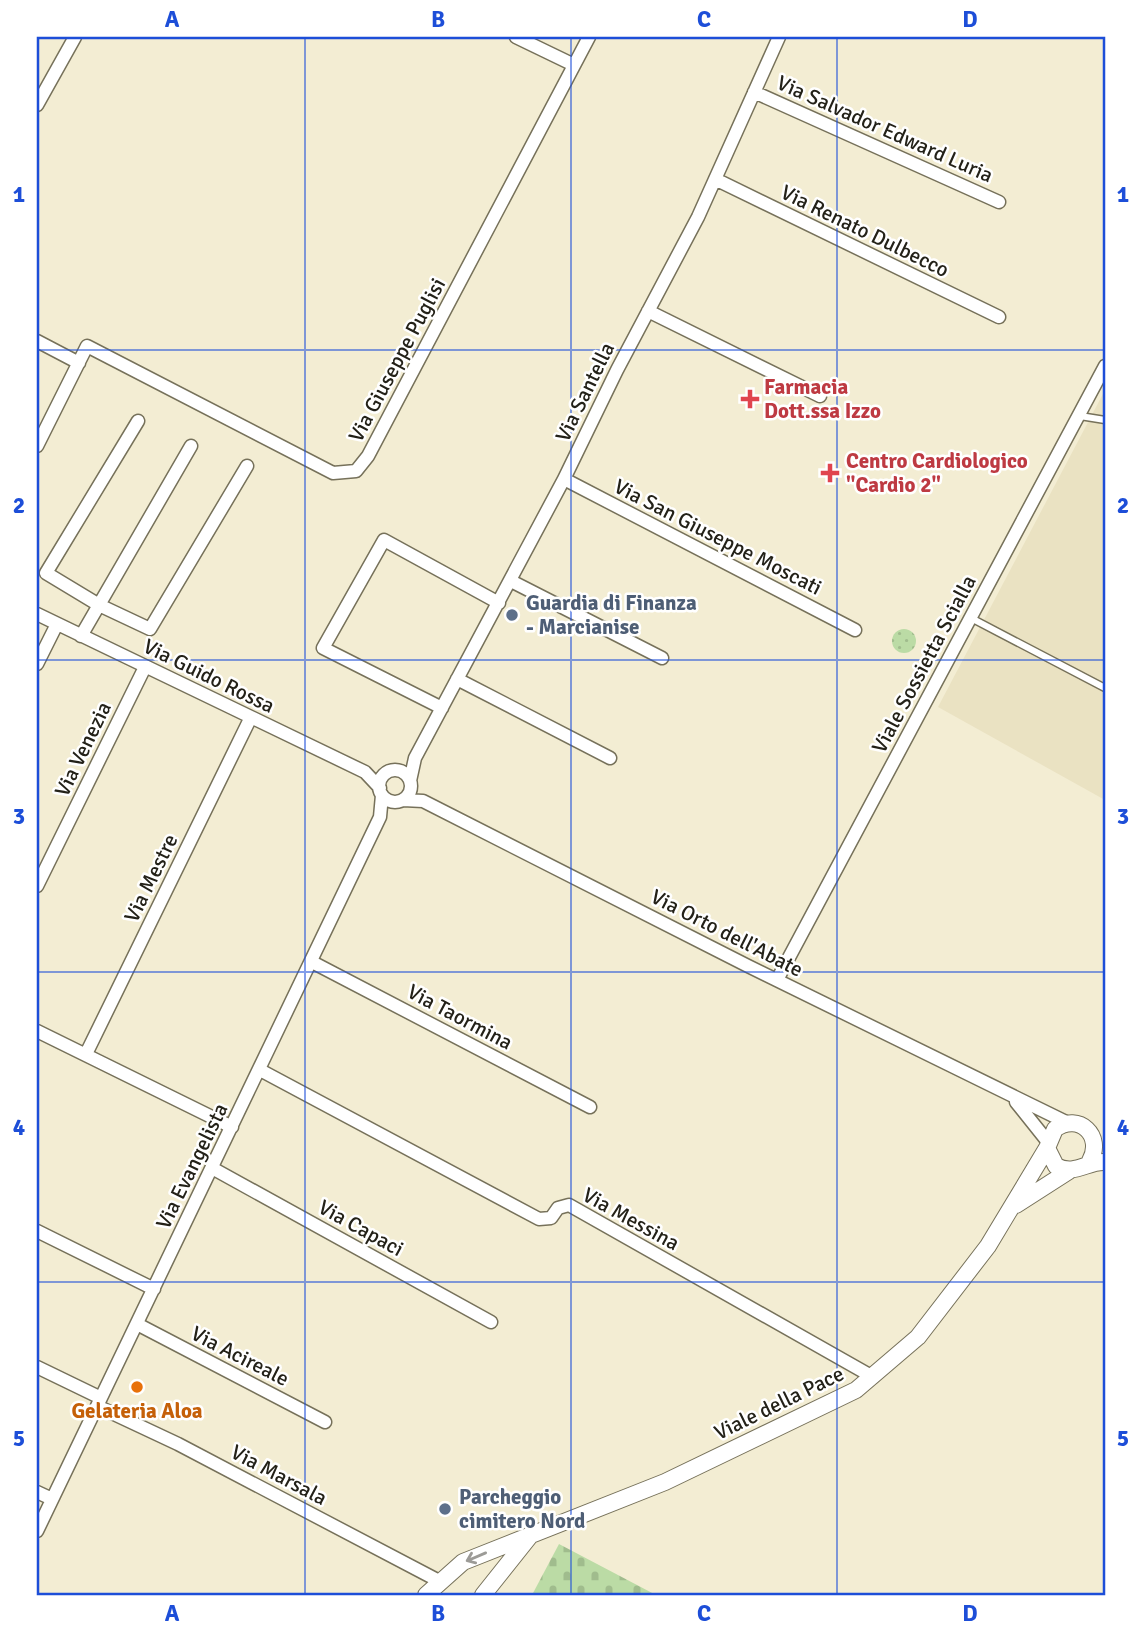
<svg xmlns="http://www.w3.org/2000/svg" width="1142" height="1632" font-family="Signika,sans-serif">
	<defs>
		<pattern id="grass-dots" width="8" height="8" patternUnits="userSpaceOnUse" patternTransform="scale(1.75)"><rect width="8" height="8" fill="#bbdba5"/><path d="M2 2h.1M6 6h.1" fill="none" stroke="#a0bc8d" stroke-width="1.8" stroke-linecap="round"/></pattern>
		<pattern id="cemetery-stones" width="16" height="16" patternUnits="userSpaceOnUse" patternTransform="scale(1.75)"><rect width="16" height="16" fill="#bbdba5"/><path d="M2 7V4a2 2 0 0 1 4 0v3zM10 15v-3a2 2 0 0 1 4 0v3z" fill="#a0bc8d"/></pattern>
	</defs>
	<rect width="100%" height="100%" fill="#f3edd3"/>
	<!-- built -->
	<path fill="#eae2c2" d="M1105,390V800L938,707Z"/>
	<!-- grass -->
	<path fill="url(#grass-dots)" d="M892 641a12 12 0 1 1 24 0a12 12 0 1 1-24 0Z"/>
	<!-- cemetery -->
	<path fill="url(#cemetery-stones)" d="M559,1544L656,1595H532Z"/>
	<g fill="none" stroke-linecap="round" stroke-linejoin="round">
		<!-- service casing -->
		<g stroke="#76715a" stroke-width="9">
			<path id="service" d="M1080,416L1105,420
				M971,618L1105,688"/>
		</g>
		<!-- minor casing -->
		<g stroke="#76715a" stroke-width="15">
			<path id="minor" d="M516,37L574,65
				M754,92L999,202
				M37,105L75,37
				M715,179L999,317
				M648,311L820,396
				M37,341L79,363
				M138,421L46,573L99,605L150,629L247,466
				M37,446L87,346L333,473L356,471L368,456L589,37
				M564,479L855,630
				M511,581L662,658
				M37,614L365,772L380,788
				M81,636L191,446
				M37,664L57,624
				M457,679L610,758
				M442,708L323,648L384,540L499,603
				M379 786a16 16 0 1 1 32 0a16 16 0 1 1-32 0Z
				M410,781L415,758L564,479L617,370L698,217L779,37
				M403,800L423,801L748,966L1068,1123
				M37,886L145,667
				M312,962L590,1107
				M777,980L1105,366
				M37,1031L232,1127
				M86,1054L250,719
				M260,1070L539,1219L551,1218L558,1208L569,1205L873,1377
				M1016,1102L1048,1142
				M212,1168L491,1322
				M37,1231L154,1289
				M137,1324L325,1422
				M37,1367L101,1398
				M97,1406L178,1444L441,1582
				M37,1492L52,1499
				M37,1531L380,817L382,795"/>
		</g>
		<!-- tertiary casing -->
		<g stroke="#76715a" stroke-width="18">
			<path id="tertiary" d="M1090,1161C1104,1136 1079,1112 1055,1129L1047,1148L1056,1166C1075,1176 1087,1161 1105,1162
				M1016,1205L1069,1171
				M426,1595L463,1562L665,1482L856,1390L918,1337L988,1246L1047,1148
				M483,1595L530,1536"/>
		</g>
		<!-- service -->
		<use href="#service" stroke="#fff" stroke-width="6"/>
		<!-- minor -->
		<use href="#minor" stroke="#fff" stroke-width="12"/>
		<!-- tertiary -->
		<use href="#tertiary" stroke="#fff" stroke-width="16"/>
	</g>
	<!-- one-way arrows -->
	<defs><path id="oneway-shaft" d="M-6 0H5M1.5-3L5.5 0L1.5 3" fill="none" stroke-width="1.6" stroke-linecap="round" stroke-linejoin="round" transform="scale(1.75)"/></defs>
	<use stroke="#9c9b97" href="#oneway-shaft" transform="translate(476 1557) rotate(157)"/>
	<!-- grid -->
	<path fill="none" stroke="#1d4ed8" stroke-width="2" stroke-opacity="0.55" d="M305,37V1595M571,37V1595M837,37V1595M37,350H1105M37,660H1105M37,972H1105M37,1282H1105"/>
	<!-- markers -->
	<g fill="#e0444e" stroke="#fff" stroke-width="2.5">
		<path d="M746.5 388.5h7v7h7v7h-7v7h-7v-7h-7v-7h7z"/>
		<path d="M826.5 462.5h7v7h7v7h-7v7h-7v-7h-7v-7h7z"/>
	</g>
	<g fill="#5c6f8a" stroke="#fff" stroke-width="2.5">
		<circle cx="512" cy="615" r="7"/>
		<circle cx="445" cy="1509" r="7"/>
	</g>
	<circle fill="#e8710a" stroke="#fff" stroke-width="2.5" cx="137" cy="1387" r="7"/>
	<g text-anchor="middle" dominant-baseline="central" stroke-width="5" stroke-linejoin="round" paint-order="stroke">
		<!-- street labels -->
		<g font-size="21" fill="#232118" stroke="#fff">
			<text transform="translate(885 129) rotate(24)">Via Salvador Edward Luria</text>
			<text transform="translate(865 231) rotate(26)">Via Renato Dulbecco</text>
			<text transform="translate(397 360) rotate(-62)">Via Giuseppe Puglisi</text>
			<text transform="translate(585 392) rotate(-64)">Via Santella</text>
			<text transform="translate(718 537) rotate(27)">Via San Giuseppe Moscati</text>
			<text transform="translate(924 664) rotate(-62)">Viale Sossietta Scialla</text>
			<text transform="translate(209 676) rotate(26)">Via Guido Rossa</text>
			<text transform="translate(83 749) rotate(-64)">Via Venezia</text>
			<text transform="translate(151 878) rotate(-64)">Via Mestre</text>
			<text transform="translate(727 933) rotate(27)">Via Orto dell'Abate</text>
			<text transform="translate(460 1017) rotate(28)">Via Taormina</text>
			<text transform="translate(192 1166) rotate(-64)">Via Evangelista</text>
			<text transform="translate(631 1219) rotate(29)">Via Messina</text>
			<text transform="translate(361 1228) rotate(29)">Via Capaci</text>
			<text transform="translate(240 1356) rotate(27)">Via Acireale</text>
			<text transform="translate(779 1403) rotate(-26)">Viale della Pace</text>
			<text transform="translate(279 1475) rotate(28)">Via Marsala</text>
		</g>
		<!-- health labels -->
		<g font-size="21" font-weight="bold" fill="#be3a42" stroke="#fff" text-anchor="start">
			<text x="764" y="387">Farmacia<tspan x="764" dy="24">Dott.ssa Izzo</tspan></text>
			<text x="846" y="461">Centro Cardiologico<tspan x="846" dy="24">"Cardio 2"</tspan></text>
		</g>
		<!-- service labels -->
		<g font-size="21" font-weight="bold" fill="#4e5e75" stroke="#fff" text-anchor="start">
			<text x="526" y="603">Guardia di Finanza<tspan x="526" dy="24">- Marcianise</tspan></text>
			<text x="459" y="1497">Parcheggio<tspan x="459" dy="24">cimitero Nord</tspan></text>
		</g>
		<!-- food labels -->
		<g font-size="21" font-weight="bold" fill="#c56008" stroke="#fff">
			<text x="137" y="1411">Gelateria Aloa</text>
		</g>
	</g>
	<!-- border -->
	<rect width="1142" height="1632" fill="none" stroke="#ffffff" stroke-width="77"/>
	<rect x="38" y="38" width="1066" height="1556" fill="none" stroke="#1d4ed8" stroke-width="2.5"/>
	<g font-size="23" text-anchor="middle" font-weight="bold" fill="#1d4ed8">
		<text x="172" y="27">A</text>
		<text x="438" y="27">B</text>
		<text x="704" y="27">C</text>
		<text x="970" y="27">D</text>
		<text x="19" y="202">1</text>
		<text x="1123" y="202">1</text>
		<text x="19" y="513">2</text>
		<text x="1123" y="513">2</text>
		<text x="19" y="824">3</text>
		<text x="1123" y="824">3</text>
		<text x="19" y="1135">4</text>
		<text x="1123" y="1135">4</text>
		<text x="19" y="1446">5</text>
		<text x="1123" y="1446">5</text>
		<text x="172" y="1621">A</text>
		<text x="438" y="1621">B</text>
		<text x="704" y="1621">C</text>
		<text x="970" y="1621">D</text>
	</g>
</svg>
